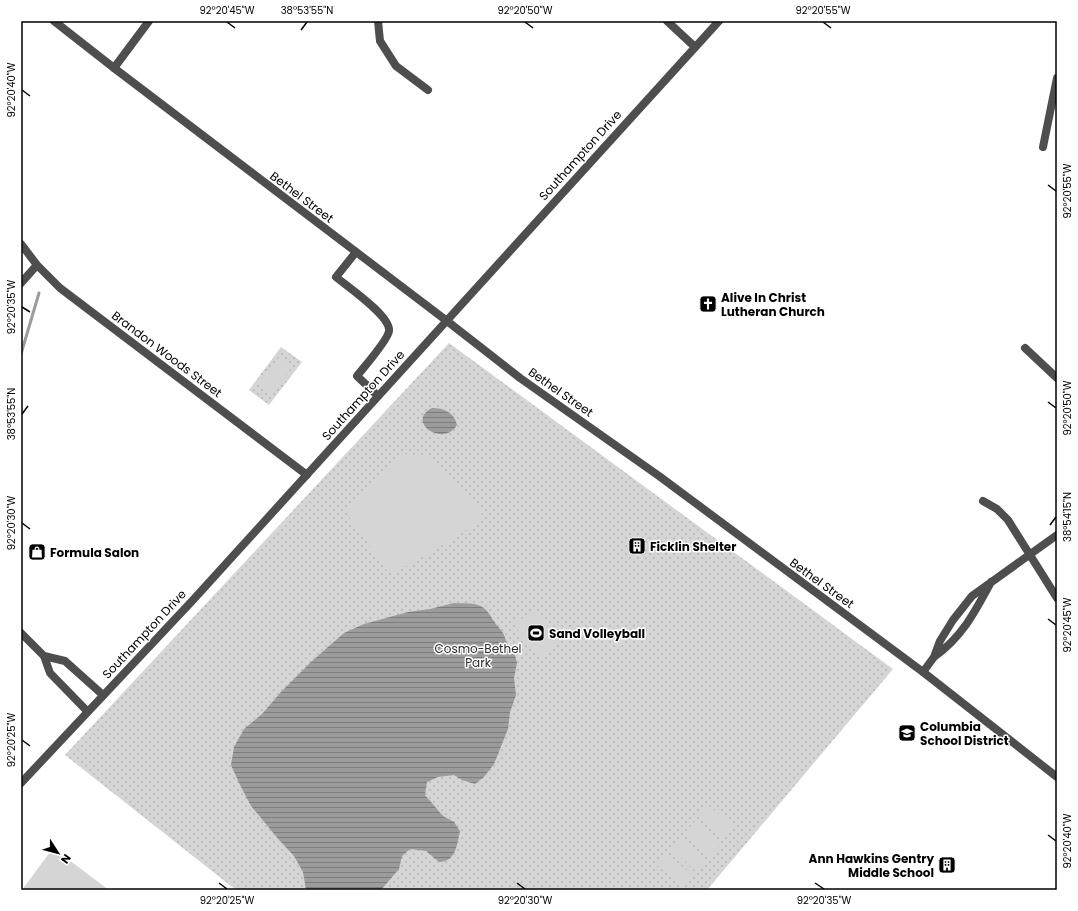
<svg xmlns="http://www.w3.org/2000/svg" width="1078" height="911" font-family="Poppins,sans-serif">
	<defs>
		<pattern id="park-dots" width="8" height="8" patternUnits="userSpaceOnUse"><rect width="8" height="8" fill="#d5d5d5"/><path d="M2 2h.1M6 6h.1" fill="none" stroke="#b5b5b5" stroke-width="1.8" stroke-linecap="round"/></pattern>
		<pattern id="water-rules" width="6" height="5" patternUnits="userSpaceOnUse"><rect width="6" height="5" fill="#9c9c9c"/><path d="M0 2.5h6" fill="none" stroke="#7d7d7d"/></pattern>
	</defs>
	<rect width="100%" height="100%" fill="#fff"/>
	<!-- park -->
	<path fill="url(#park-dots)" d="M449,343L893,669L707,890H236L65,755Z
		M281,347L302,362L269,405L249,390Z"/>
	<!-- garden -->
	<path fill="#d5d5d5" d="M279,357L292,367L271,394L259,384Z
		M402,454L428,455L482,510L481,520L453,539L396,572L387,571L348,515L350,505Z
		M532,611L536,612L557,640L556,645L541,656L536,655L516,627L517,622Z
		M708,805L735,827L724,839L698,817Z
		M695,821L721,843L711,856L684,833Z
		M681,837L707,860L697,872L671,849Z
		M53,848L109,890H22Z
		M667,853L693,876L683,888L657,865Z"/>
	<!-- water -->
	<path fill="url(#water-rules)" d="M432,408C444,408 454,412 457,425C443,448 405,422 432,408Z
		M454,603C474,604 483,601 493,620C496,625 500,628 503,633C507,641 506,645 514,651L517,663L514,678L516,695L510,712L508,729L494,764L484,777L475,784L462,780L454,775L438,777L427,782L425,795L443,816L454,822L460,831C457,844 456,862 439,862L426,851L410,849L402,856L399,869L381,890H306L303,872L294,856L280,841L251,806L240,785L231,765L234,747L244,729L262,714L281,692L312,661L344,633L364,624L408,612L430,609Z"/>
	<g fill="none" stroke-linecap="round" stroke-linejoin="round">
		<!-- stream -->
		<path stroke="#9c9c9c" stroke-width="3" d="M21,354L39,293"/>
		<!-- minor -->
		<path stroke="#4e4e4e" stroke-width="8" d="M378,21L380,41L396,66L428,90
			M667,21L695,47
			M114,68L149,21
			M1043,147L1057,78
			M21,244L37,265L60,288L307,475
			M356,252L336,277C348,287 391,316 389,331C388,340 364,367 357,376L378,396
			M21,283L37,265
			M1025,348L1057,378
			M983,501L997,509L1008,520L1057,598
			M21,633L44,656L50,673L87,711
			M44,656L65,661L103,695
			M934,657C962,637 975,612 991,582
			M923,672L934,657L940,641L953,620L972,596L1057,535"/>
		<!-- tertiary -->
		<path stroke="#4e4e4e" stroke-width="8" d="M54,21L114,68L447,321L520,378L659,476L923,672L1057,777
			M21,783L193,600L719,21"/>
	</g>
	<!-- ticks -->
	<path fill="none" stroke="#000" stroke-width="1.5" d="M227,22L235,28M525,22L533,28M823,22L831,28M301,30L307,22M22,90L30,96M1048,185L1056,191M22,307L30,312M1048,402L1056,408M22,414L28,406M22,523L30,529M1050,525L1056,517M1048,619L1056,625M22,740L30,746M1048,835L1056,841M219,883L227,889M517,883L525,889M815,883L824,889"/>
	<!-- icons -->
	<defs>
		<g id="church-square" transform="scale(0.9)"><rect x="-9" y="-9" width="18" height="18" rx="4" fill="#000" stroke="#fff"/><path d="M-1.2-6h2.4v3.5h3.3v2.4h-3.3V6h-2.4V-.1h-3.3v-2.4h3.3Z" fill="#fff"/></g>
		<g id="building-square" transform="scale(0.9)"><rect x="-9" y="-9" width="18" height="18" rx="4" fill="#000" stroke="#fff"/><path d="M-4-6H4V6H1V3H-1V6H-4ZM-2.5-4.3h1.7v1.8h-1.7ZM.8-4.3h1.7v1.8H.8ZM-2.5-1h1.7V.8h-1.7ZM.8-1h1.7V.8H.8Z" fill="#fff"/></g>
		<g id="shop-square" transform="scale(0.9)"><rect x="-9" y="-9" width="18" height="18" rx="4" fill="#000" stroke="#fff"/><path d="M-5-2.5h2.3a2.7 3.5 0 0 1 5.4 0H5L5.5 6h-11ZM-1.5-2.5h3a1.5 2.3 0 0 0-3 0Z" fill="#fff"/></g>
		<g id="stadium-square" transform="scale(0.9)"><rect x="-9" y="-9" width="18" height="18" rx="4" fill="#000" stroke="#fff"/><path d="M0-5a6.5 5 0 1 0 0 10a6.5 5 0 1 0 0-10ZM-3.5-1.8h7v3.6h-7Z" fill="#fff"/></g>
		<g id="school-square" transform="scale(0.9)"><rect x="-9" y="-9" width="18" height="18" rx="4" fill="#000" stroke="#fff"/><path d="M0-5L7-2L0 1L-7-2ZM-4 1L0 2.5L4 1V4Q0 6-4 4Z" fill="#fff"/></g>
	</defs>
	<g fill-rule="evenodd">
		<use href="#church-square" x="708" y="304"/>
		<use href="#building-square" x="637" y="546"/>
		<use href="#shop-square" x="37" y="552"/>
		<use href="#stadium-square" x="536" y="633"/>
		<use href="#school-square" x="907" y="733"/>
		<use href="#building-square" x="947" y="865"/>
	</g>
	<g text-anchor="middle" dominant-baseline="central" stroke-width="3" stroke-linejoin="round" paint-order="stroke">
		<!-- street labels -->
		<g font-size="12" fill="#000" stroke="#fff">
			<text transform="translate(580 155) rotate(-48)">Southampton Drive</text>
			<text transform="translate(302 197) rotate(37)">Bethel Street</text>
			<text transform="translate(167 354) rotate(37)">Brandon Woods Street</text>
			<text transform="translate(561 392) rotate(35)">Bethel Street</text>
			<text transform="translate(363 395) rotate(-48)">Southampton Drive</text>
			<text transform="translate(822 583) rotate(36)">Bethel Street</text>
			<text transform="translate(144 634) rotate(-47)">Southampton Drive</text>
		</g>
		<!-- poi labels -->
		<g font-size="12" font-weight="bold" fill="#000" stroke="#fff" text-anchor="start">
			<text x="721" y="297">Alive In Christ<tspan x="721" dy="14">Lutheran Church</tspan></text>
			<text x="650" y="546">Ficklin Shelter</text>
			<text x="50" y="552">Formula Salon</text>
			<text x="549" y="633">Sand Volleyball</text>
			<text x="920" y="726">Columbia<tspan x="920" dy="14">School District</tspan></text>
			<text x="934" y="858" text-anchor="end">Ann Hawkins Gentry<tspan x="934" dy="14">Middle School</tspan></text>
		</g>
		<!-- park labels -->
		<g font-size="12" fill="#2c2c2c" stroke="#fff">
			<text x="478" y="648">Cosmo-Bethel<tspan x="478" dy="14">Park</tspan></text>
		</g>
	</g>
	<!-- border -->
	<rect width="1078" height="911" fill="none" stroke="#ffffff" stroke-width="44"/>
	<!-- north arrow -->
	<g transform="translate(58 853) rotate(126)" stroke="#ffffff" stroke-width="3" paint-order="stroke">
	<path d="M0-3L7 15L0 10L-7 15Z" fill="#000000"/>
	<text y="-6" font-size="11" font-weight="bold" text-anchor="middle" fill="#000000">N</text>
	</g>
	<rect x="22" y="22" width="1034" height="867" fill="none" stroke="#000" stroke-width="1.5"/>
	<g font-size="10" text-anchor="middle" fill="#000">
		<text x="227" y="14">92°20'45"W</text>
		<text x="307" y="14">38°53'55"N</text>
		<text x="525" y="14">92°20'50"W</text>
		<text x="823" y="14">92°20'55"W</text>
		<text transform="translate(11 90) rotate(-90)" y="4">92°20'40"W</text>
		<text transform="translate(1067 191) rotate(-90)" y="4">92°20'55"W</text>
		<text transform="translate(11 307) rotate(-90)" y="4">92°20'35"W</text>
		<text transform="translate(1067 408) rotate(-90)" y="4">92°20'50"W</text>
		<text transform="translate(11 414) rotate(-90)" y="4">38°53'55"N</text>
		<text transform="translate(1067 517) rotate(-90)" y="4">38°54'15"N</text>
		<text transform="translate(11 523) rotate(-90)" y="4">92°20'30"W</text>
		<text transform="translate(1067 625) rotate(-90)" y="4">92°20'45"W</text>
		<text transform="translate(11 740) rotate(-90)" y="4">92°20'25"W</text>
		<text transform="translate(1067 841) rotate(-90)" y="4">92°20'40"W</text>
		<text x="227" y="904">92°20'25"W</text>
		<text x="525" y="904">92°20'30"W</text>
		<text x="824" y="904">92°20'35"W</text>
	</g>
</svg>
